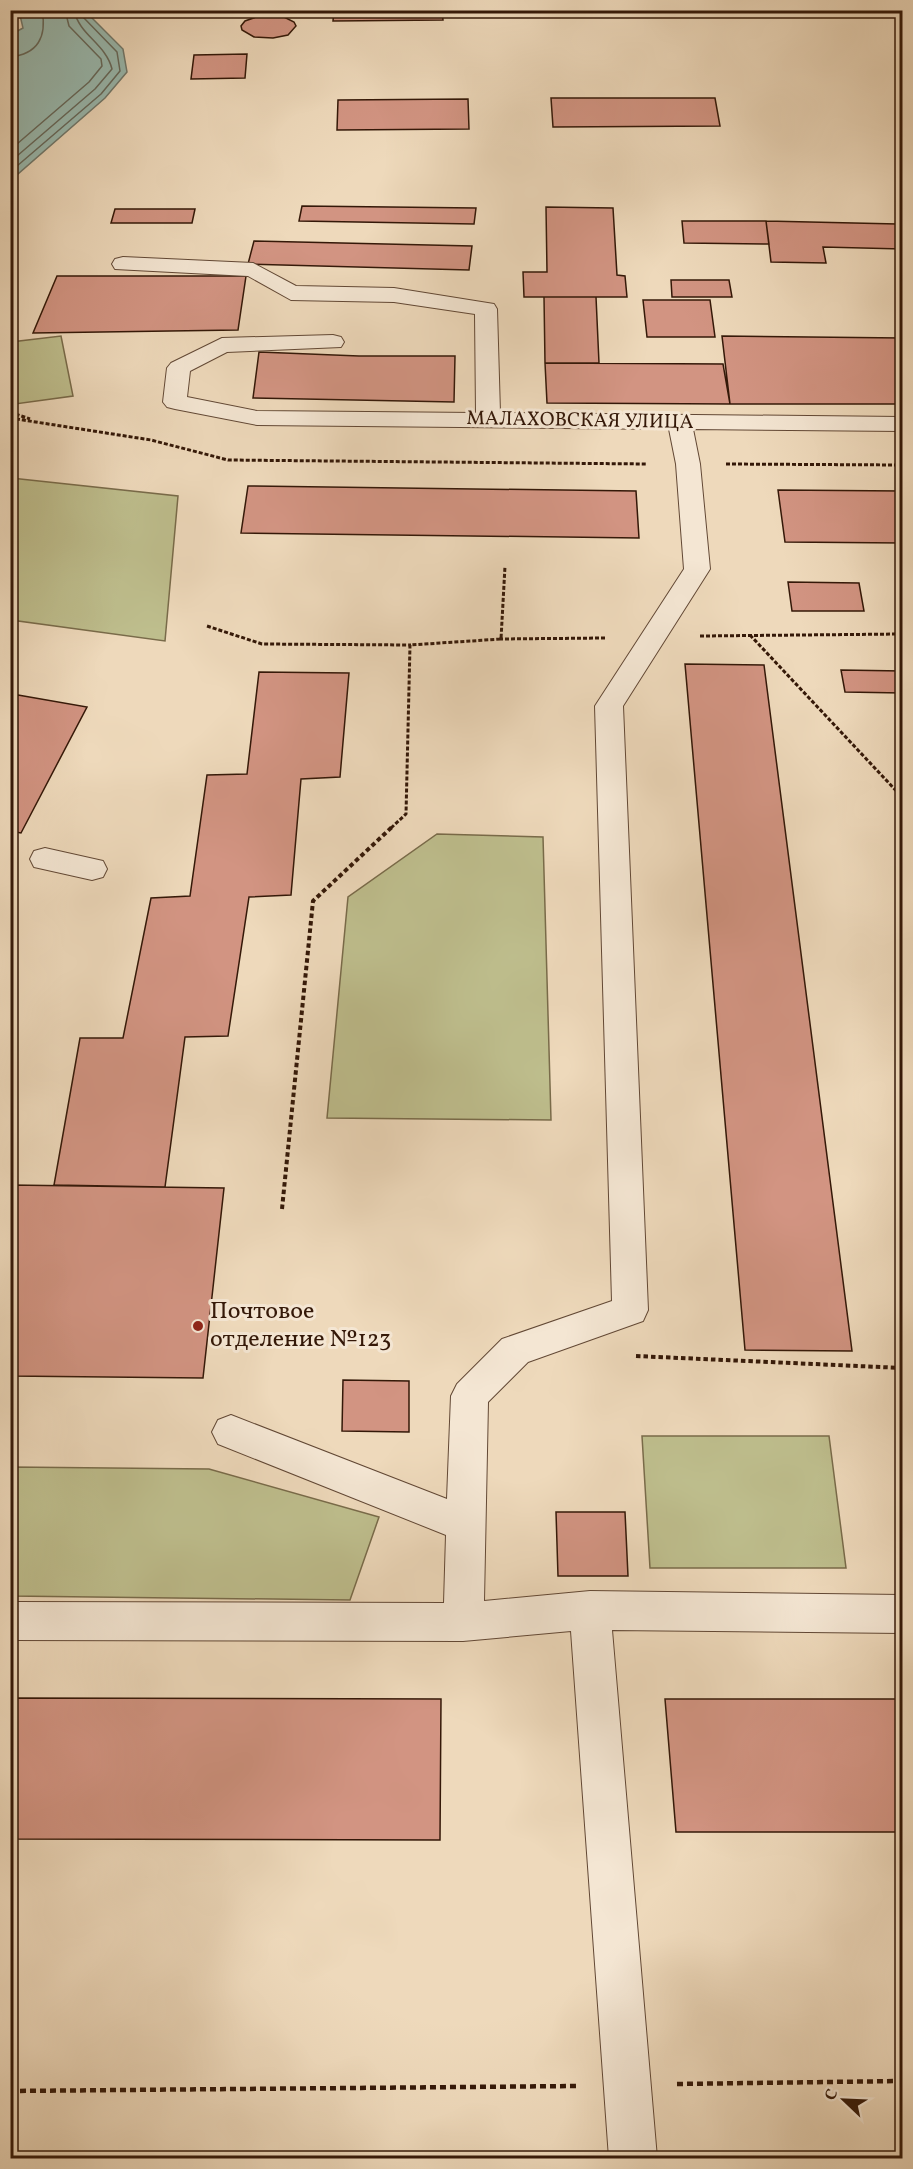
<svg xmlns="http://www.w3.org/2000/svg" width="913" height="2169" font-family="Vollkorn,serif">
	<rect width="100%" height="100%" fill="#eed9bb"/>
	<filter id="stains"><feTurbulence type="fractalNoise" baseFrequency=".00333" numOctaves="4"/><feColorMatrix values="0 0 0 0 .2 0 0 0 0 .09 0 0 0 0 .02 0 0 0 .5 -.17"/></filter>
	<radialGradient id="worn" r=".72"><stop offset=".6" stop-color="#630" stop-opacity="0"/><stop offset="1" stop-color="#630" stop-opacity=".3"/></radialGradient>
	<!-- green -->
	<path fill="#bebe8d" stroke="#796b4a" stroke-width="1.5" d="M61,336L73,396L15,404L11,380V342Z
		M11,478L178,496L165,641L11,620Z
		M437,834L543,837L551,1120L327,1118L348,897Z
		M642,1436H829L846,1568H650Z
		M11,1467L209,1469L379,1517L350,1600L11,1596Z"/>
	<!-- water -->
	<path fill="#99bab0" stroke="#71796d" stroke-width="1.5" d="M19,11H85L123,49L127,72L105,98L11,180L10,35L23,28Z"/>
	<g fill="none" stroke-linecap="round" stroke-linejoin="round">
		<!-- shore -->
		<path stroke="#66695c" stroke-width="1.5" d="M10,57C38,54 47,37 42,10
			M10,150L89,82L102,66L101,59L69,26L65,10
			M10,162L95,89L112,69C106,44 79,35 74,10
			M10,172L101,94L120,71L117,52L83,17L81,10"/>
	</g>
	<!-- building -->
	<path fill="#d29482" stroke="#341808" stroke-width="1.5" d="M334,10H442L443,20L333,21Z
		M262,15H280L294,22L296,26L288,35L273,38L254,37L242,30L241,26L245,21Z
		M247,54L245,78L191,79L194,55Z
		M551,98H715L720,126L553,127Z
		M468,99L469,129L337,130L338,100Z
		M302,206L476,208L474,224L299,221Z
		M546,207L613,208L617,275L625,276L627,297H524L523,272H547Z
		M115,209H195L192,223H111Z
		M682,221H766L769,244L684,243Z
		M766,221L897,224L902,249L823,247L826,263L771,262Z
		M254,241L472,246L469,270L248,264Z
		M57,276H246L238,330L33,333Z
		M671,280H729L732,297H672Z
		M544,297H596L599,363H545Z
		M643,300H710L715,337H647Z
		M722,336L902,338V404H730Z
		M259,352L359,356H455L454,402L253,398Z
		M545,363L723,364L730,404L547,403Z
		M248,486L636,491L639,538L241,533Z
		M778,490L902,491V543L785,542Z
		M788,582L859,583L864,611H792Z
		M685,664L764,665L852,1351L745,1350Z
		M841,670L902,671V693L845,692Z
		M259,672L349,673L340,777L301,779L291,895L249,897L228,1036L185,1037L165,1187L54,1185L80,1038H123L151,898L190,896L207,775L247,774Z
		M18,695L87,707L21,833L10,831V709Z
		M10,1185L224,1188L203,1378L10,1376Z
		M343,1380L409,1381V1432L342,1431Z
		M556,1512H625L628,1576H558Z
		M10,1698L441,1699L440,1840L10,1839Z
		M665,1699H902V1832H676Z"/>
	<g fill="none" stroke-linecap="round" stroke-linejoin="round">
		<!-- minor casing -->
		<g stroke="#624835" stroke-width="2">
			<path id="minor" d="M123,257L253,263L296,286L394,288L494,304L497,309L500,413L902,417V431L693,429L700,464L710,569L623,706L648,1310L643,1321L528,1362L488,1402L484,1601L590,1591L902,1595V1633L612,1630L657,2158H609L571,1631L463,1641L10,1640V1602L444,1603L446,1535L218,1444L212,1432L218,1420L231,1415L447,1499L451,1396L457,1384L502,1339L612,1301L595,706L684,569L676,464L669,429L257,425L175,409L167,407L163,402L167,368L171,363L222,338L333,335L341,337L344,342L341,347L227,352L190,371L187,397L257,411L476,413L475,314L394,302L291,300L248,276L115,269L112,264L115,259Z
				M45,848L103,861L107,869L103,877L92,880L34,867L30,859L34,851Z"/>
		</g>
		<!-- path-far2 -->
		<path stroke="#341808" stroke-width="3" stroke-dasharray="4 2" stroke-linecap="butt" d="M10,412L30,419
			M10,418L151,440L228,460L647,464
			M726,464L902,465
			M207,626L262,644L411,645
			M750,635L902,797
			M700,636L902,634
			M499,639L605,638
			M391,828L406,814L410,645L501,639L505,566"/>
		<!-- path-far1 -->
		<path stroke="#341808" stroke-width="4" stroke-dasharray="4.5 3" stroke-linecap="butt" d="M282,1209L313,901L392,827
			M636,1356L902,1368"/>
		<!-- path -->
		<path stroke="#341808" stroke-width="4.5" stroke-dasharray="6 4" stroke-linecap="butt" d="M677,2084L902,2081
			M10,2091L577,2086"/>
		<!-- minor -->
		<use href="#minor" fill="#f4e6d3" fill-rule="evenodd"/>
	</g>
	<!-- markers -->
	<circle fill="#8f2418" stroke="#f4e6d3" stroke-width="2" cx="198" cy="1326" r="6"/>
	<g text-anchor="middle" dominant-baseline="central" stroke-width="6" stroke-linejoin="round" paint-order="stroke">
		<!-- far-street labels -->
		<g font-size="20" fill="#341808" stroke="#f4e6d3">
			<text transform="translate(580 421) rotate(1)">МАЛАХОВСКАЯ УЛИЦА</text>
		</g>
		<!-- poi labels -->
		<g font-size="24" fill="#341808" stroke="#f4e6d3" text-anchor="start">
			<text x="210" y="1312">Почтовое<tspan x="210" dy="28">отделение №123</tspan></text>
		</g>
	</g>
	<!-- margin -->
	<rect width="913" height="2169" fill="none" stroke="#eed9bb" stroke-width="36"/>
	<rect x="12" y="12" width="889" height="2145" fill="none" stroke="#341808" stroke-width="3"/>
	<rect x="18" y="18" width="877" height="2133" fill="none" stroke="#341808" stroke-width="1.5"/>
	<!-- north arrow -->
	<g transform="translate(844 2100) rotate(293)" stroke="#f4e6d3" stroke-width="4.5" paint-order="stroke">
	<path d="M0-4.5L10 22L0 15L-10 22Z" fill="#341808"/>
	<text y="-9" font-size="16" font-weight="bold" text-anchor="middle" fill="#341808">С</text>
	</g>
	<rect width="100%" height="100%" filter="url(#stains)"/>
	<rect width="100%" height="100%" fill="url(#worn)"/>
</svg>
